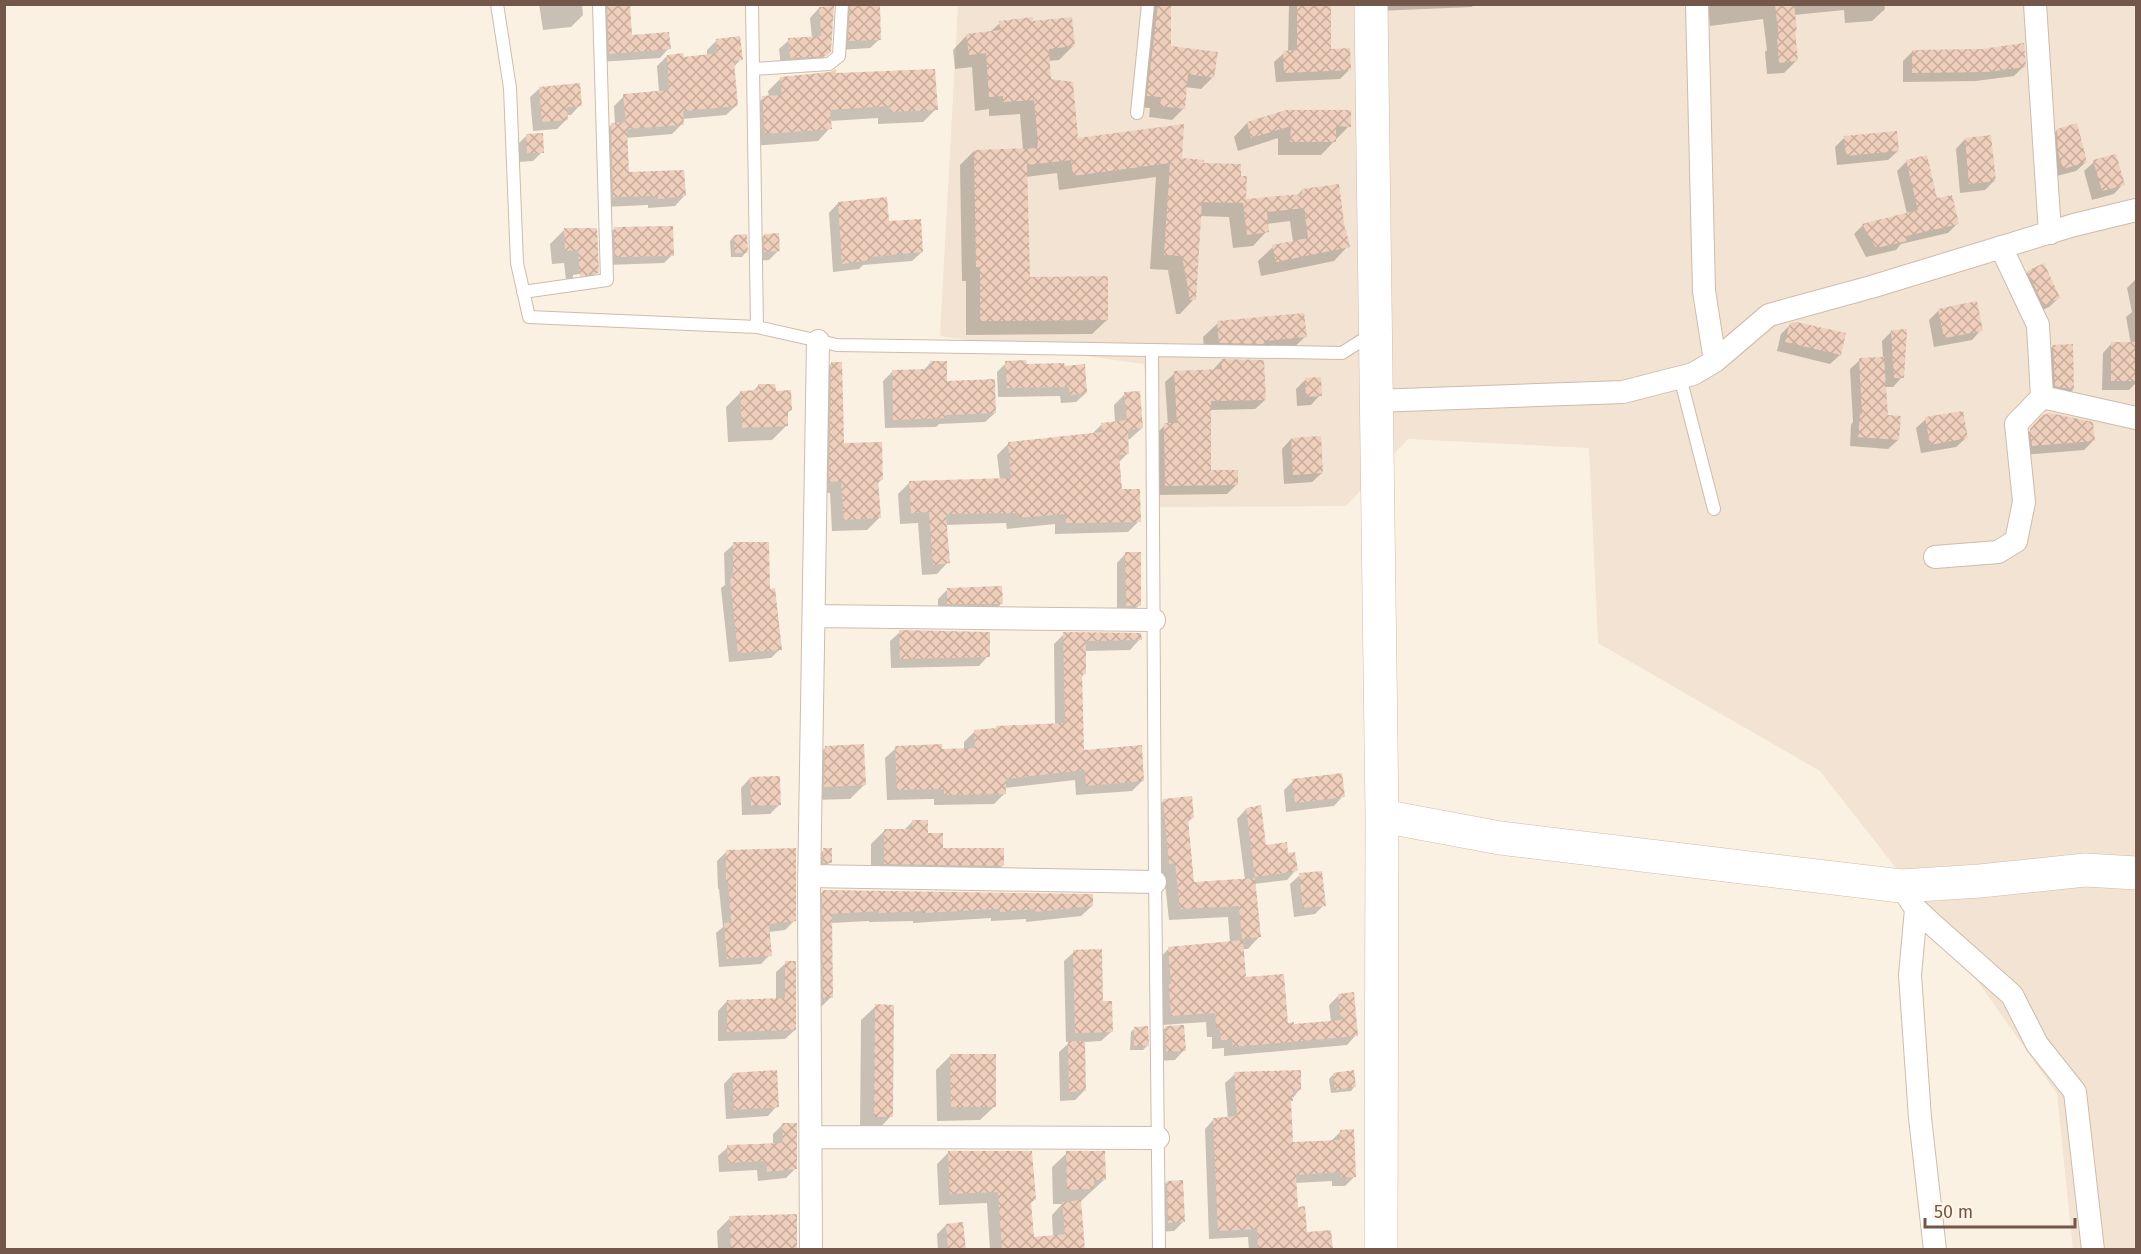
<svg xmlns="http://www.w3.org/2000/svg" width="2141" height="1254" font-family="'Fira Sans',sans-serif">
	<defs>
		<pattern id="building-cross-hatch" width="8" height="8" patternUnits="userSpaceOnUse" patternTransform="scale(1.5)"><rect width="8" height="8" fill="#efcfbc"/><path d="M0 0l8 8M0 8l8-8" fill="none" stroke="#c6ab9b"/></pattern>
	</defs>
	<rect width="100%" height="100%" fill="#fbf1e3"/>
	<!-- residential -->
	<path fill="#f2e3d2" d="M958,5H2136V1249H2073L2057,1094L1917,895L1820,771L1598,643L1589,448L1408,439L1346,506L1160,507L1144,364L940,336Z"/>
	<!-- shadow -->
	<path fill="#0003" fill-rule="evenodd" d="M539,4H582L583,15L571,27L543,30Z
		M603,4H629L631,36L669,48L660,58L600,62Z
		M841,4H879L880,39L870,48L839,50Z
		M1149,4H1170L1169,47L1213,77L1201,89L1185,87L1183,109L1172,120L1149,117L1150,108L1136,107Z
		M1289,4H1330L1329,50L1349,70L1340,79L1276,82L1274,62L1284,53L1288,52Z
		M1376,4H1474L1472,7L1377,11Z
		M1708,4H1884L1885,9L1872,21L1845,23L1844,10L1794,15L1796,61L1784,73L1767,74L1765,52L1767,50L1763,19L1710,26Z
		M819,8L830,51L820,61L781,67L779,49L789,40L812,38L810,18Z
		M1000,23H1032L1074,45L1059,60L1048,61L1049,80L1077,139L1203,164L1245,201L1297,196L1302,190L1343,232L1348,246L1334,261L1261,276L1258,261L1273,247L1293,242L1290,221L1267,224V231L1253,246L1233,248L1229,217L1199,216L1194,299L1180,314H1176L1168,270L1150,269L1156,177L1059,190L1057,173L1026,177L1028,279L1107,320L1092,334L966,335V281H962L960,165L974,151L1023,150L1020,114L989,116V109L975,111L972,67L955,69L953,50L967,35L989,33Z
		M717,40L741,59L733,68L737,105L726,115L682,119V124L672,134L626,138L627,173L685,195L675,206L648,208V205L603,207L601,135L611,125L615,124L614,106L624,96L659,92L657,66L667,56L683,58L707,55V50Z
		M1913,51L2024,66L2014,76L1976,81L1903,82V61Z
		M835,75L936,109L923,122L878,124V118L830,121V128L818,141L752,146L750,110L763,98L769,97L768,91L781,78Z
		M540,88L580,105L571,115H566V120L557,129L533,131L530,97Z
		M1247,123L1349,126L1321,155H1278V138L1238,151L1234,137Z
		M2057,130L2086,162L2076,171L2053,177L2048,140Z
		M527,135L542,152L533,161L518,162L517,145Z
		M1845,137L1898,151L1888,160L1837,165L1835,147Z
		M1965,139L1994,181L1985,190L1960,193L1956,149Z
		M1907,161L1936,200L1957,224L1948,233L1901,244L1896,250L1866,257L1854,234L1863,225L1907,214L1897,171Z
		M2094,162L2123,184L2114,194L2092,200L2084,171Z
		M838,203L922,252L912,261L863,265L859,269L833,272L829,213Z
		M614,229L672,255L664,263L607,265L606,237Z
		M564,230L597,272L583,286L567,289L564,263L552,264L550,244ZM585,273V276L573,278V275Z
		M764,235L778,251L769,260L755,261V245Z
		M734,236L746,252L742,257H731L730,241Z
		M2028,272L2059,298L2049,307L2034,314L2019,282Z
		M2136,279V383L2129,390H2102L2103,353L2112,343L2131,344L2126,317L2132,312L2127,288Z
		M1938,311L1981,330L1972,340L1934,347L1929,320Z
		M1218,323L1305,337L1290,351L1205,357L1203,337Z
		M1790,325L1840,355L1830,364L1777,351L1781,334Z
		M1891,332L1902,377L1893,387H1884L1886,417L1898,440L1888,449L1850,446L1851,425L1853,422L1850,369L1860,360L1883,358L1882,341Z
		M2053,346H2072L2073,390L2063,399L2046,395L2044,356Z
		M1221,361L1265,400L1255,409L1209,410L1210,471L1236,485L1227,494L1156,495V434L1165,425H1168L1165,382L1175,373L1212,371Z
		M931,362L946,382L995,413L985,422L939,424L936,427L885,428L883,381L892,372L923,371Z
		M832,363L842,445L882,479L877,484L879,518L867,530L832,531L830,493H818L820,375Z
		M1006,363L1025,366L1086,393L1076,402L1061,403L1060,396L998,397L997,372Z
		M1306,379L1320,395L1311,405L1297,406L1296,389Z
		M758,386L774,392L791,410L786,414L787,425L772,440L728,442L726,407L741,392H752Z
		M1125,394L1142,428L1130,439L1127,440L1128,453L1118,463L1121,491L1139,521L1128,532L1055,534V524L1007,529L1006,523L945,525L948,562L937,574L922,575L918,523L900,524L898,494L910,482L1000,480L997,455L1008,444L1091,435L1102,424L1115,423L1114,405Z
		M2044,417L2094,440L2084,450L2023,455L2021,440Z
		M1926,419L1966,438L1956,447L1921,453L1916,428Z
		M1291,439L1322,473L1312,482L1284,484L1282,449Z
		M734,544L768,591L780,649L771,658L729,662L721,588L725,585L724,553Z
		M1126,553L1139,605L1130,615H1117V563Z
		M947,590L1002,603L992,613H938V599Z
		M900,632L988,656L979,666L891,668L890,641Z
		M1064,634L1140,639L1130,650L1084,651L1085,673L1081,678L1082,751L1143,780L1132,791L1076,795L1075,780L1004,788V794L994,804L934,805V799L887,800L885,758L896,748L964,750V742L974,732L1055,725L1054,644Z
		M826,747L865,784L850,799L810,800L811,762Z
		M750,778L780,804L770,814L742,815L741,788Z
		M1293,781L1343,796L1334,806L1286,812L1284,790Z
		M1164,800L1192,818L1187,823L1192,883L1245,880L1237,819L1246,809L1265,846L1287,855L1296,870L1287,880L1254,884L1259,937L1248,949H1242L1245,979L1287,1024L1292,1025L1331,1022L1329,1005L1338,996L1356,1035L1347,1045L1224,1056V1048L1212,1049V1037H1207L1206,1022L1162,1025L1160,995L1163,992L1160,958L1169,948L1230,943L1228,917L1169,920L1164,874H1158L1152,812Z
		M912,822L941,850L1003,865L990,878L871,876V844L884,831H903Z
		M824,850L830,862L821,872L814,859Z
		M726,852L794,921L785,930L769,932L770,955L761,964L719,967L716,933L723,927L719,889H718L717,861Z
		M1300,875L1324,905L1315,914L1294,917L1290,884Z
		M823,891L1092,906L1081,916L1026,922V919L991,921V918L913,923V921L869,922V921L831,923V997L821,1007L813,902Z
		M1074,952L1102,1003L1111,1032L1101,1041L1084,1042V1091L1075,1100L1060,1101L1059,1052L1070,1042H1066L1064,961Z
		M786,963L795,1030L785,1039L718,1041V1011L727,1001L776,1000V972Z
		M876,1006L891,1116L877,1131H860L861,1020Z
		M1166,1027L1184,1050L1175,1060L1157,1061L1156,1037Z
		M1135,1028L1147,1046L1143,1050H1130L1131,1032Z
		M950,1056L995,1106L980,1120L937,1121L936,1070Z
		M733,1074L777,1106L768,1116L726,1119L724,1084Z
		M1235,1074L1300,1089L1289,1103L1291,1144L1331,1141L1341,1131L1355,1176L1345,1186H1332V1181L1295,1183L1297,1209L1305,1233L1330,1250H1249L1248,1237L1209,1239L1205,1129L1214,1119H1228L1225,1083Z
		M1334,1074L1355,1086L1351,1091L1331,1093L1329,1079Z
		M782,1125L796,1168L786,1178L758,1181L757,1170L719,1172L718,1156L728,1147L773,1145V1134Z
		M949,1152L1034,1200L1030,1204L1032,1238L1053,1237L1052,1215L1062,1204H1053L1052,1167L1067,1153L1105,1179L1080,1202L1083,1250H990L987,1203L939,1205L937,1164Z
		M1167,1182L1183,1222L1174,1231L1159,1232L1158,1192Z
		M796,1215L797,1250H718L717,1231L730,1218Z
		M946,1225L964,1250H938L937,1234Z"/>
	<!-- building -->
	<path fill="url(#building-cross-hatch)" d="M607,4H630L632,35L669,32L671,49L609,54Z
		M880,4L881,40L848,41L850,5Z
		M1158,4H1171V46L1218,52L1214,78L1188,74L1185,109L1160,106L1161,97L1147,96Z
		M1775,4H1794L1797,31H1795L1798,61L1779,63L1777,39H1779Z
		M1297,5H1331V49L1350,48L1351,70L1284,73L1283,51L1297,50Z
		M834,6L831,52L826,56L790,58L788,38L821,36L819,7Z
		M1033,17V21L1072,17L1075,46L1049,49L1051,79L1073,82L1078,138L1184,124L1182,158L1204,160V163L1241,164V176H1247L1246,199L1302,194V189L1339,184L1345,230H1346L1350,247L1276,262L1272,245L1308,238L1304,208L1267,212L1269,232L1247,235L1243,203L1202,202L1196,300H1190L1182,256L1164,255L1170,163L1073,176L1071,160L1027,165L1030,277L1108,276V320L980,321V267H976L974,150L1037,148L1038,143L1034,100L1003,102V96L989,97L986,53L969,55L966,34L1000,30L999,21Z
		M740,36L743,60L734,61L738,106L683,111L684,125L627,129L629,172L684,170L686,196L658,199V196L613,197L611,123L626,122L623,94L669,90L667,55L683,53L684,57L718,53L716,39Z
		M2024,43L2026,67L1986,72L1912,73V50L1982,49Z
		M836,69V73L935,69L938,110L890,112V106L830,110L832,129L765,134L762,96L782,95L780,77L830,72Z
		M580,83L582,106L567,107L568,120L542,122L539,87Z
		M1286,110H1351V127L1336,126V142H1290L1291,126L1251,138L1247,122Z
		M2077,123L2087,162L2063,169L2058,152L2057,129Z
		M1897,131L1899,151L1846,156L1844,136Z
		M543,133L544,153H527L526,134Z
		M1991,135L1996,181L1969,184L1965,138Z
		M2116,154L2125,185L2102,191L2093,160Z
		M1927,155L1937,198L1952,195L1959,224L1906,236L1907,241L1876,248L1862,224L1918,210L1906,160Z
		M887,197L889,221L921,219L923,252L870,257V260L842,264L838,202Z
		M673,226L674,256L615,257L614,227Z
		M564,228H597L599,273L580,276L578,250L565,251Z
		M779,233L780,251L764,252V234Z
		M747,234L748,253H735L734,235Z
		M2044,263L2060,298L2044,306L2027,271Z
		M1977,301L1983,331L1944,338L1938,309Z
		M1304,313L1307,337L1264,341V344L1219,343L1217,321Z
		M1796,322L1846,333L1841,355L1785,342L1790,323Z
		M1907,329L1904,378H1894L1891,330Z
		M2111,342H2136V381H2111Z
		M2073,344L2074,390L2055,386L2053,345Z
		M1884,357L1888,415L1901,416L1899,440L1858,437L1860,414H1862L1859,358Z
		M1221,359L1264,360L1266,400L1211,401V470H1238V485L1165,486L1164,423H1177L1174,371L1222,369Z
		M1026,360L1027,364L1064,363L1065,366L1085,364L1087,393L1070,395L1069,387L1007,388L1005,361Z
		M930,361H947V381L995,379L996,413L946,415V418L893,420L892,370L931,369Z
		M831,362H842L844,443L882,442L883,480H878L881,518L844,520L841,481L829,482Z
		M1321,377L1322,396L1306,397L1305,378Z
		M758,384H775L776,391L791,390L792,410L788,411V426L742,428L740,391L758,390Z
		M1140,391L1143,428L1128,430L1129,454L1119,455L1122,489H1140L1141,522L1066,523V514L1018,518L1017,513L946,514L950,563L933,565L929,512L911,513L909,481L1011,478L1008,442L1102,432L1101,423L1127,420L1124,392Z
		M1963,411L1968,438L1930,445L1925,417Z
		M2050,413L2093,422L2095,441L2032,446L2030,429L2043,415Z
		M1321,436L1323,473L1293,475L1291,438Z
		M733,542H769L770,589L775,588L782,650L738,653L730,578L733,577Z
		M1125,552H1141V606H1126Z
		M1002,586L1003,604H947V588Z
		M899,630L990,632V657L900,659Z
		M1063,632L1141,633L1142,640L1086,641V674H1082L1084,750L1142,745L1144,781L1086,786L1085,770L1006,779V794L944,795V789L897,790L895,746L942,744V749L975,748L974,730L996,728V726L1065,723Z
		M864,744L866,785L824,787L825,746Z
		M1342,773L1345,797L1295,803L1292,779Z
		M780,776L781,805L751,806L750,777Z
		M1192,796L1194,818L1188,819L1194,882L1255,878L1261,937L1242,939L1239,906L1180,909L1175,863L1169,864L1163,799Z
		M1261,805L1266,845L1287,842L1288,853L1295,852L1298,871L1255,877L1246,808Z
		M912,820H928V833H943V848H1004V866L884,864V829H911Z
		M796,848V921L769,924L772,956L727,959L724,923L731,922L728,881H726V850Z
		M823,848H832V863H823Z
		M1322,871L1326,906L1303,908L1299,873Z
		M822,890L1093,894V906L1036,912L1035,909L1000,912V909L923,913V911L879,913V911L832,914L833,998H823Z
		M1243,940L1246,977L1284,974L1288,1023L1294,1022V1024L1341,1020L1338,994L1354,992L1358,1036L1233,1047L1232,1040H1221L1220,1028L1216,1029L1215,1013L1171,1016L1169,984H1171L1168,947Z
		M1102,949L1103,1001H1112L1113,1032L1075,1033L1073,950Z
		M785,961H796V1030L727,1032V1000L785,998Z
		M875,1004L894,1005L893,1117H874Z
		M1184,1025L1186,1051L1166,1052L1165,1026Z
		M1148,1026L1149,1046H1134V1027Z
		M1068,1041H1085L1086,1091L1069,1092Z
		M950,1054H996V1107H951Z
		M777,1070L779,1107L734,1110L732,1073Z
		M1301,1070V1090H1293V1101H1291L1293,1142L1340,1140V1130L1354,1129L1356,1177L1341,1178V1172L1296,1175L1298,1207L1305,1206L1307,1232L1331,1230L1333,1250H1258L1257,1229L1218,1231L1213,1118L1237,1116L1234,1072Z
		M1354,1070L1356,1087L1335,1090L1333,1073Z
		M782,1123H797V1169L767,1172L766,1161L728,1163L727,1145L783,1143Z
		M948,1151H1032L1036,1200L1031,1201L1034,1237L1065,1234L1062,1202L1081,1200L1085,1250H1002L998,1192L950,1194Z
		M1066,1151H1105L1106,1180H1094V1189L1067,1190Z
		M1183,1180L1185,1222L1168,1223L1167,1181Z
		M797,1214V1250H731L729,1216Z
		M963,1222L966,1250H948L946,1224Z"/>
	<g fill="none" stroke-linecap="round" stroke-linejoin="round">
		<!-- lane casing -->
		<g stroke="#cebbad" stroke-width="14">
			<path id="lane" d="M497,4L510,88L517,263L529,317L757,327L837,345L1342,353L1372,334
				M752,4L757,327
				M753,69L829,64L839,56L842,4
				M1137,113L1148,4
				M523,292L607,280L599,4
				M1152,350L1155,872L1159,1250
				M1680,377L1714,509"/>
		</g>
		<!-- street casing -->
		<g stroke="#cebbad" stroke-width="24">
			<path id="street" d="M1697,4L1704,291L1715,361
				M2035,4L2050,233
				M2042,397L2136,418
				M1375,401L1623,392L1693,374L1715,361L1769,315L1871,287L2074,225L2136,210
				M1935,557L1998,552L2016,541L2024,502L2016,424L2042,397L2038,325L2001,247
				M814,616L1154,620
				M809,876L1155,882
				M1901,886L1916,909L1932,924L2012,995L2037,1044L2075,1092L2093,1250
				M1916,909L1910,975L1920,1118L1935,1250
				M811,1137L1158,1138
				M811,1250L809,890L818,341"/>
		</g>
		<!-- secondary casing -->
		<g stroke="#d1baab" stroke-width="34">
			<path id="secondary" d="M1371,4L1382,816L1381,1250
				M1382,816L1500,838L1901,886L1980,881L2085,870L2136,873"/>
		</g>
		<!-- lane -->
		<use href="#lane" stroke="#fff" stroke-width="12"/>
		<!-- street -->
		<use href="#street" stroke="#fff" stroke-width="22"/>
		<!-- secondary -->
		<use href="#secondary" stroke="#fff" stroke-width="33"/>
	</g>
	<!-- border -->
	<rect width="2141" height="1254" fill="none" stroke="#72574a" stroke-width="12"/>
	<!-- scale -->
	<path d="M1925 1218v9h150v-9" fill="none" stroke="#72574a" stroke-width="3"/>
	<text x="1934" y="1218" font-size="18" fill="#72574a" stroke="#fef5e9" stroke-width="4.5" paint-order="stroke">50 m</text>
</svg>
